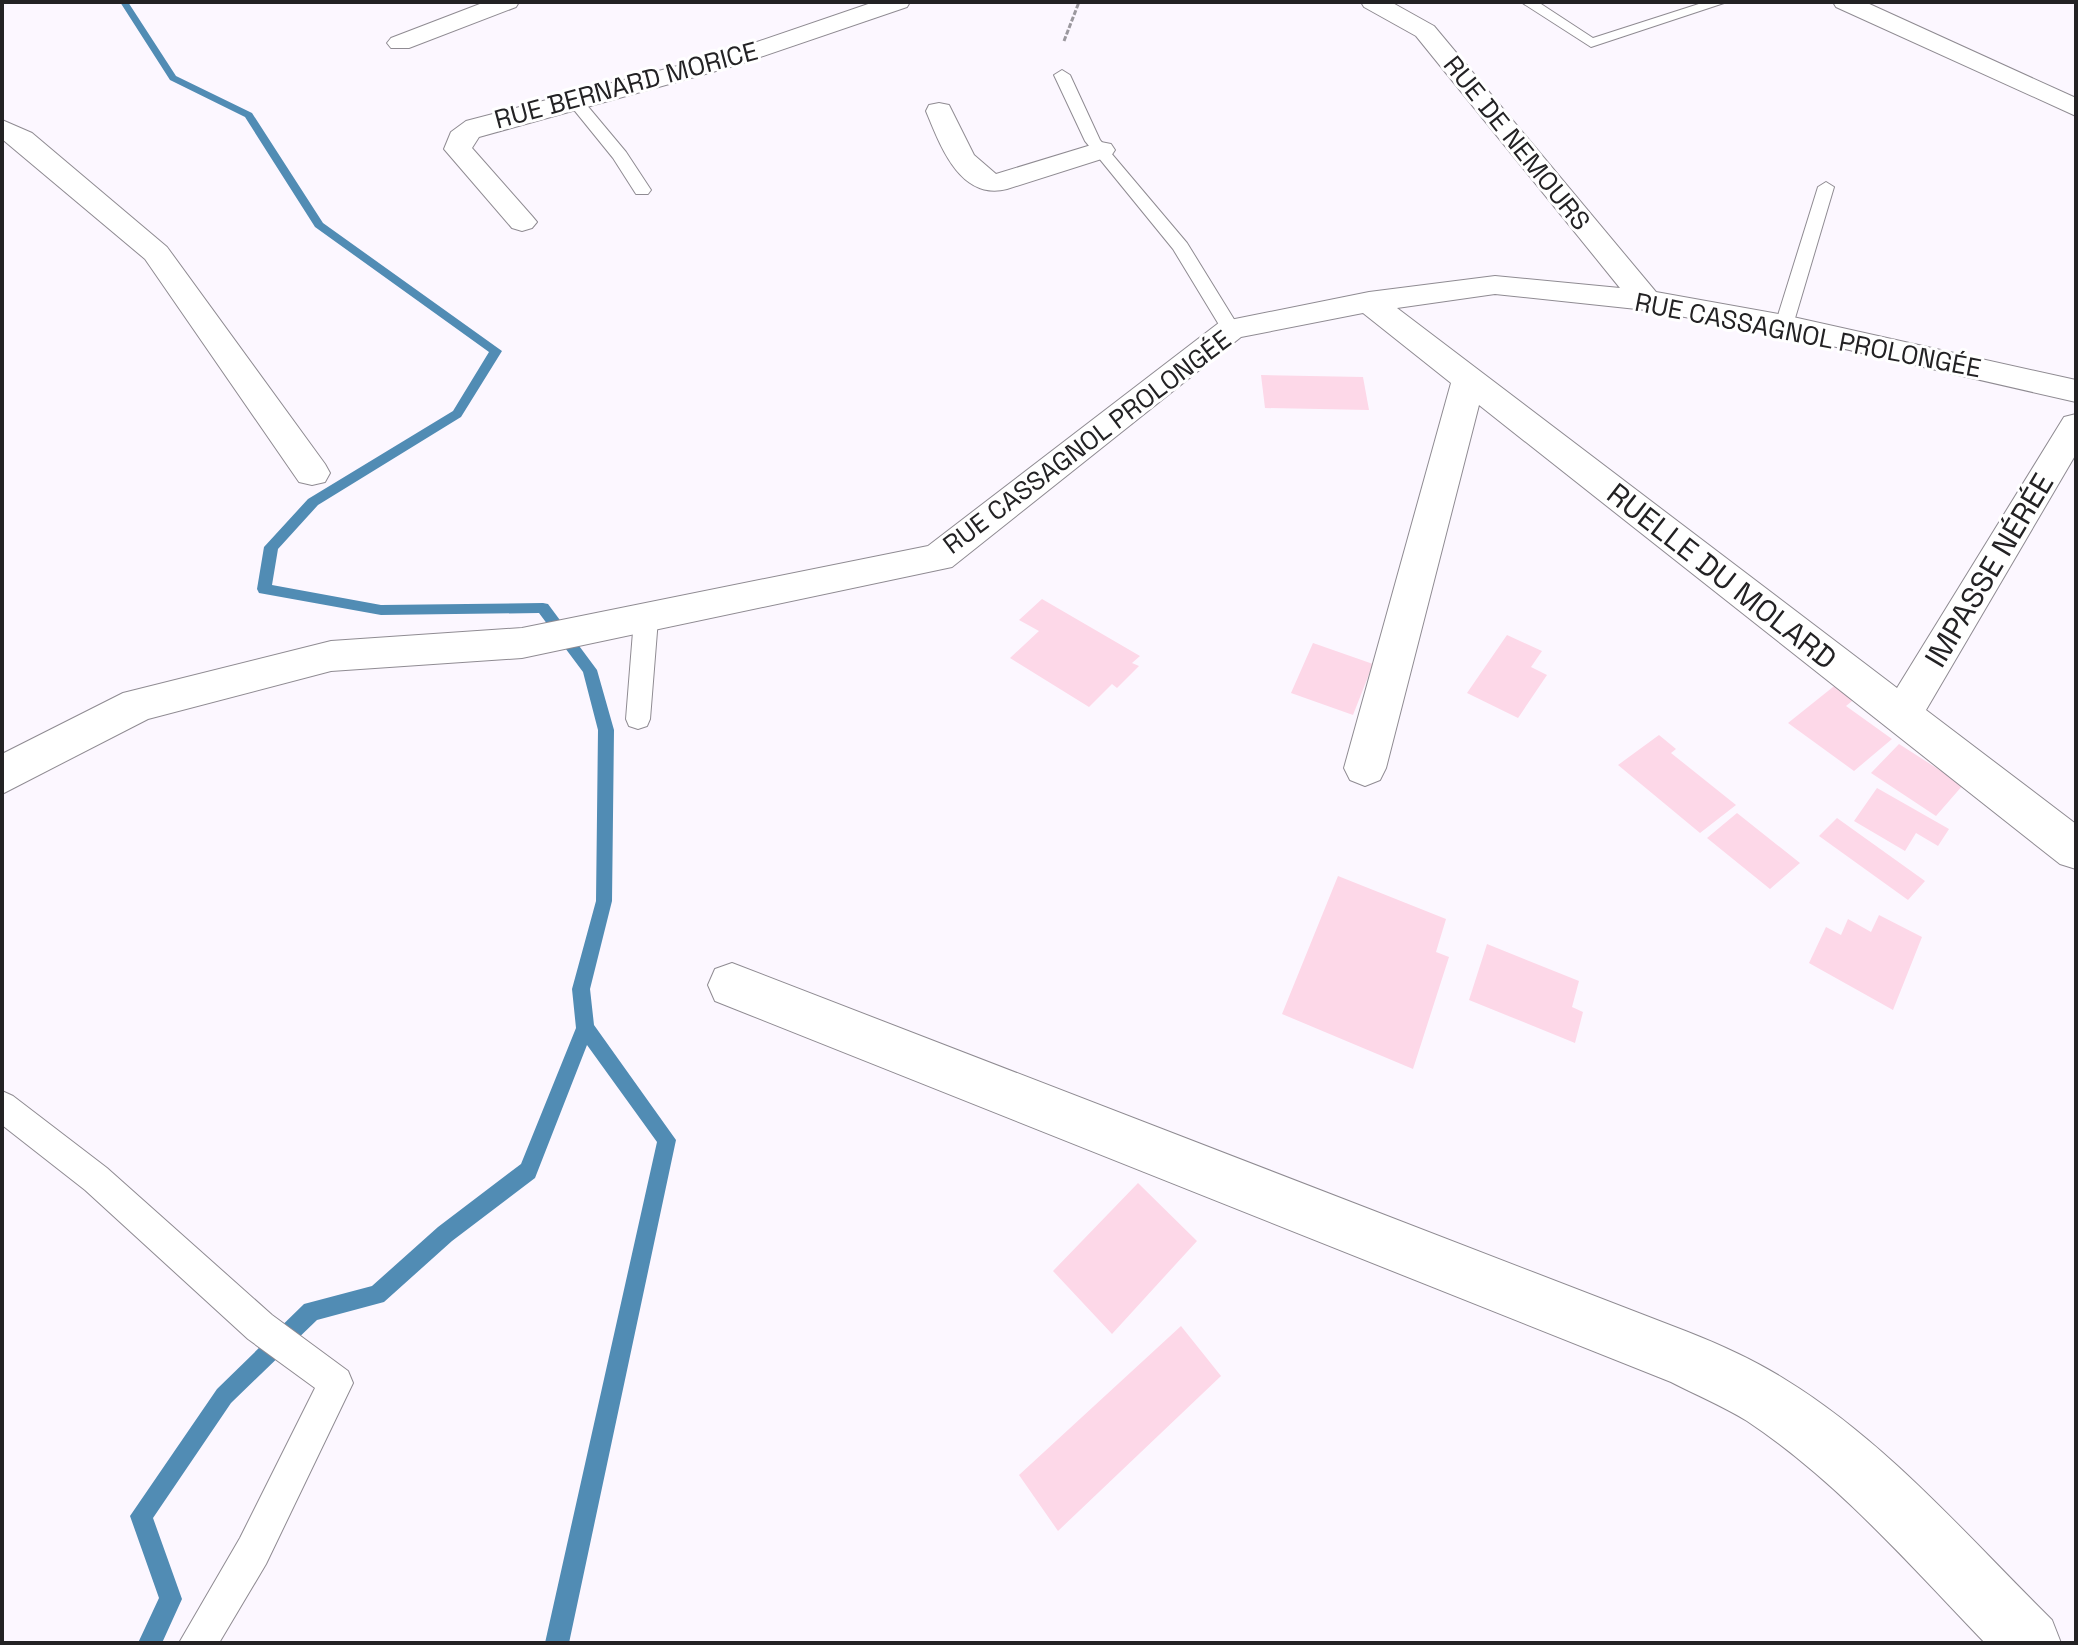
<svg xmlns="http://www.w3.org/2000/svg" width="2078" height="1645" font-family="'Space Grotesk',sans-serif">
	<rect width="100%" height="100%" fill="#fcf7ff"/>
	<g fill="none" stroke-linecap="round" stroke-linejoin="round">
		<!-- stream -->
		<path fill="#518cb4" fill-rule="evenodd" d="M120,2H128L176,76L252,113L323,223L502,351L461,417L318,505L278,549L272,585L381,605L543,603L548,604L597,670L614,730L612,901L590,989L594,1025L676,1140L569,1643H545L657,1142L587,1045L535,1178L452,1241L384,1302L317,1320L231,1403L153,1518L182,1599L162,1643H138L159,1598L130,1516L217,1389L304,1304L372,1286L438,1227L521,1164L576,1028L572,989L596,901L598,730L583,672L539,613L381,615L259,593L257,589L264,547L308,499L453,411L489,352L315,227L245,117L170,80Z"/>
	</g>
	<!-- building -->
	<path fill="#fdd8e8" d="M1261,375L1363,377L1369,410L1265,408Z
		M1042,599L1140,656L1132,663L1139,666L1117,688L1112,684L1089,707L1010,658L1039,631L1019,620Z
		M1507,635L1542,651L1531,667L1547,675L1518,718L1467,693Z
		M1313,643L1373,664L1353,715L1291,693Z
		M1838,683L1857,697L1846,706L1892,739L1854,771L1788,723Z
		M1659,735L1676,749L1671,753L1736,805L1700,833L1618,765Z
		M1899,744L1963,785L1936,816L1871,773Z
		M1877,788L1949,829L1938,846L1916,833L1905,851L1854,821Z
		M1737,813L1800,863L1770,889L1707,838Z
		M1837,818L1925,881L1908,900L1819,836Z
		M1338,876L1446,919L1436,952L1449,957L1413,1069L1282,1014Z
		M1879,915L1922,937L1893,1010L1809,963L1826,927L1841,935L1848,919L1871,932Z
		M1487,944L1579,981L1572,1007L1583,1012L1575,1043L1469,1000Z
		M1138,1183L1197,1241L1112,1334L1053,1271Z
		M1181,1326L1221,1376L1058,1531L1019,1475Z"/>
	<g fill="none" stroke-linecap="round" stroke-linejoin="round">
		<!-- service casing -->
		<g stroke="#8f8b92" stroke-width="2">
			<path id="service" d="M1521,2H1538L1593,38L1705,2H1727L1591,47Z
				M1062,70L1070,75L1100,140L1187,243L1240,329L1238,333H1224L1173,249L1085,141L1054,75Z
				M574,95L580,97L626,152L651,190L648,194H636L613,158L566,100Z
				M1826,182L1834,187L1793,325L1784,331L1777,329L1775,325L1818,187Z
				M646,610L654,613L658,619L650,719L647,726L638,729L629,726L626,719L634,619L638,613Z
				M2,1091L13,1096L107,1168L272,1315L348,1371L353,1383L266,1564L219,1643H179L240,1538L315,1388L248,1339L85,1190L2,1125Z"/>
		</g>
		<!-- minor casing -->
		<g stroke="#8f8b92" stroke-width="2">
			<path id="minor" d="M485,2H519L516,7L409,48H391L387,43L391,38Z
				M874,2H910L907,7L734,66L479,137L472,148L532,216L537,222L532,228L522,231L512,228L444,149L451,132L466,121L716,56Z
				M1361,2H1391L1434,26L1656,292L1784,315L2076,380V402L1784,335L1646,310L1495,294L1397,308L1897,688L2064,417L2076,414V454L1926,710L2076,824V869L2060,864L1479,405L1386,768L1380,780L1365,786L1350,780L1344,768L1451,383L1363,313L1241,337L952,567L522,658L331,671L148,719L2,794V754L123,693L331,641L522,628L928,546L1220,322L1369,292L1495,276L1620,288L1416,36L1364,7Z
				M1833,2H1865L2076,98V116L1836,7Z
				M939,103L949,105L974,155L996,174L1101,142L1111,144L1115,150L1111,156L1007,189C960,201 940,145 926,111L929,105Z
				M2,120L32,133L167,247L325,464L330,473L325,482L312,485L299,482L145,259L2,139Z
				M732,963L1688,1332C1721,1345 1756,1361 1786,1380C1887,1442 1968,1537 2052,1620L2061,1643H1985C1910,1565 1837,1481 1747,1421C1723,1406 1696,1395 1671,1382L715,1001L708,985L715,969Z"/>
		</g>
		<!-- path -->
		<path stroke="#9b989e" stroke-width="3" stroke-dasharray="5 2" stroke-linecap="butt" d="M1064,41L1079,2"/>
		<!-- service -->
		<use href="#service" fill="#fff" fill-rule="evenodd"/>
		<!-- minor -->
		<use href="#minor" fill="#fff" fill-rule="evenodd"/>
	</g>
	<g text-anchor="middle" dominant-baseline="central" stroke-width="6" stroke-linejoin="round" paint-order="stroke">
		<!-- far-street labels -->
		<g font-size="26" fill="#232224" stroke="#fff">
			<text transform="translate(626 85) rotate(-15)">RUE BERNARD MORICE</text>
			<text transform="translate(1517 143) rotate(51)">RUE DE NEMOURS</text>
			<text transform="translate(1808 335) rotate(11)">RUE CASSAGNOL PROLONGÉE</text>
			<text transform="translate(1087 442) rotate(-37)">RUE CASSAGNOL PROLONGÉE</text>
		</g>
		<!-- street labels -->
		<g font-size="30" fill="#232224" stroke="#fff">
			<text transform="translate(1989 570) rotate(-59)">IMPASSE NÉRÉE</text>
			<text transform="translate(1722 576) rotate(38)">RUELLE DU MOLARD</text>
		</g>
	</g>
	<!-- border -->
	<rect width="2078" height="1645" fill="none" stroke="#232224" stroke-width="8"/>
</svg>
